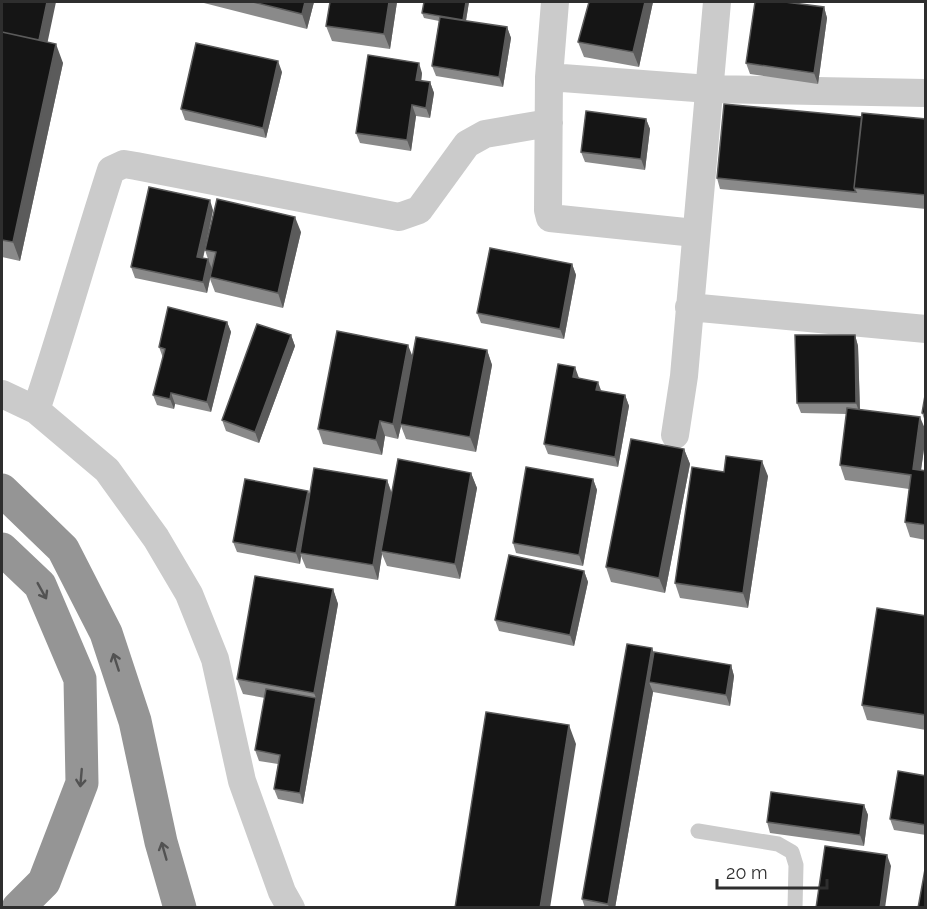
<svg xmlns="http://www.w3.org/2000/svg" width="927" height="909" font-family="Raleway,sans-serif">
	<rect width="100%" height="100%" fill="#fff"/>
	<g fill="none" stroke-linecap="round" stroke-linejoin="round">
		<!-- lane -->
		<path stroke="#cbcbcb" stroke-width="15" d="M698,831L778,844L792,852L796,865L795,908"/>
		<!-- street -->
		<path stroke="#cbcbcb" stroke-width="28" d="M555,2L549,77L709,89L926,93
			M549,77L548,210L550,218L695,233
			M689,307L926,329
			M2,394L36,410L107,470L156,538L189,594L215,659L242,781L282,892L291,908
			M36,410C63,330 85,250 111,170L124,164L136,166L399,217L419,210L467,144L485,134L549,123
			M675,435L684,376L717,2"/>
		<!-- highway -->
		<path stroke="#959595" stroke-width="33" d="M2,490L63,549L106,633L135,721L161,842L180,908
			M2,549L40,585L80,679L82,783L44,882L18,908"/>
	</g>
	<!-- wall -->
	<path fill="#8a8a8a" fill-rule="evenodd" d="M2,2L47,42L63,63L20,261L2,257Z
		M200,2H314L307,29Z
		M397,2L390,49L332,41L326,26Z
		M424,2H469L466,21L507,27L511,38L503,87L436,76L432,66L439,21L424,18L422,13Z
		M589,2H653L639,67L584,57L578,42Z
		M824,7L827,18L818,84L750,74L746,63Z
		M282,72L266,138L185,120L181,109Z
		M422,73L421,81L430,82L434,93L430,118L416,116L411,151L360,143L356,133Z
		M862,117L926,119V209L720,189L717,178Z
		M646,119L650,129L645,170L585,162L581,152Z
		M213,210L209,232H301L283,308L215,292L210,279L207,293L135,278L131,267ZM205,250L208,259L203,258Z
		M572,264L576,275L564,339L481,323L477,313Z
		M227,322L231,332L211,412L175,404L174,409L157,405L153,395L163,358L159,347Z
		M291,335L295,346L259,443L226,431L222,420Z
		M855,335L858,346L860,409L926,435L921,470L926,471V540L910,537L905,522L909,489L845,480L840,465L847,414L801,413L797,403Z
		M487,350L492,365L476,452L406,439L401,426L398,439L385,436L382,455L323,444L318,429L412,357Z
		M579,378L601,391L625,395L629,406L618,467L548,454L544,444Z
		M926,390V424L922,413Z
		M684,449L690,464L665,593L611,582L606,567Z
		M724,472L768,476L748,608L680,598L675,583Z
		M471,473L477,488L460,579L387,566L382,554L378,580L306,568L301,556L300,564L237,552L233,542L309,496L387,480L392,493Z
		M593,479L597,490L583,566L516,553L513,543Z
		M584,571L588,582L574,646L499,631L495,620Z
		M333,589L338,604L303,804L278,799L274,789L278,764L259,761L255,750L265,698L243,694L237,679Z
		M926,616V730L867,720L862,705Z
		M654,652L731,665L734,676L730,706L653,692L615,908H585L582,899Z
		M926,776V835L894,830L890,819Z
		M864,805L868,815L864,846L770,833L767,822Z"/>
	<!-- shaded-wall -->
	<path fill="#5b5b5b" d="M47,2H56L44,59L38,44Z
		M305,2H314L307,29L302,14Z
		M389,2H397L390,49L384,34Z
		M466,2H469L465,26L463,20Z
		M645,2H653L639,67L633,52Z
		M824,7L827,18L818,84L814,73Z
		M507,27L511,38L503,87L499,77Z
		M56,44L63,63L20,261L13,242Z
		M278,61L282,72L266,138L263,128Z
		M419,63L422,73L420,91L416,80Z
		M430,82L434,93L430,118L426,108Z
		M412,105L416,116L411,151L407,140Z
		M646,119L650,129L645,170L641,159Z
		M210,200L213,210L201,267L197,257Z
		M295,217L301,232L283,308L278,293Z
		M208,259L212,269L207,293L203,282Z
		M572,264L576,275L564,339L560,329Z
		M227,322L231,332L211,412L207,402Z
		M291,335L295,346L259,443L255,432Z
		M855,335L858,346L860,414L856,403Z
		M408,345L414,360L400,424L401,426L398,439L393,424Z
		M487,350L492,365L476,452L470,437Z
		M575,367L579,378L577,388L573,377Z
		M598,382L602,393L596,390Z
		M171,393L175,404L174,409L170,399Z
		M625,395L629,406L618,467L615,457Z
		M920,417L926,431V435L919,484L913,469Z
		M380,421L385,436L382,455L376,440Z
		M684,449L690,464L665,593L659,578Z
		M762,461L768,476L748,608L743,593Z
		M471,473L477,488L460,579L455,564Z
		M593,479L597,490L583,566L579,555Z
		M387,480L392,495L381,551L382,554L378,580L373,565Z
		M308,491L312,502L300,553L301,556L300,564L296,553Z
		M584,571L588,582L574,646L570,635Z
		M333,589L338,604L303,804L300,793L316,698L314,693Z
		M652,648L658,663L649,682L653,692L615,908H609L608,904Z
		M731,665L734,676L730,706L726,695Z
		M569,725L576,744L550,908H540Z
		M864,805L868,815L864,846L860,835Z
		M887,855L891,866L885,908H880Z"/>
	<!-- building -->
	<path fill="#151515" stroke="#5b5b5b" stroke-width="1.5" d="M2,2H47L39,40L2,32Z
		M253,2H305L302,14Z
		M330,2H389L384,34L326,26Z
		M424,2H466L463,20L422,13Z
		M589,2H645L633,52L578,42Z
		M755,2H785L824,7L814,73L746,63Z
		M440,17L507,27L499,77L432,66Z
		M2,32L56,44L13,242L2,240Z
		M196,43L278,61L263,128L181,109Z
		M368,55L419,63L416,80L430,82L426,108L412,105L407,140L356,133Z
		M724,104L862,117L854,188L856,192L717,178Z
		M586,111L646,119L641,159L581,152Z
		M862,113L926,119V195L854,188Z
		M149,187L210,200L197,257L208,259L203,282L131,267Z
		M217,199L295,217L278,293L210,277L216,252L205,250Z
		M490,248L572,264L560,329L477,313Z
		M168,307L227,322L207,402L171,393L170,399L153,395L165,349L159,347Z
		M257,324L291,335L255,432L222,420Z
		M337,331L408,345L393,424L380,421L376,440L318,429Z
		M795,335H855L856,403H797Z
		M416,337L487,350L470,437L400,424Z
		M558,364L575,367L573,377L598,382L596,390L625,395L615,457L544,444Z
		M926,390V414L922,413Z
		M847,408L920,417L913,469L926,471V525L905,522L911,475L840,465Z
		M631,439L684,449L659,578L606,567Z
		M726,456L762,461L743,593L675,583L692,467L724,472Z
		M398,459L471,473L455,564L381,551Z
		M526,467L593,479L579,555L513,543Z
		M314,468L387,480L373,565L300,553Z
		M245,479L308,491L296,553L233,542Z
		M509,555L584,571L570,635L495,620Z
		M255,576L333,589L314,693L237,679Z
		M877,608L926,616V715L862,705Z
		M627,644L652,648L608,904L582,899Z
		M654,652L731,665L726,695L649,682Z
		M266,689L316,698L300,793L274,789L280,755L255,750Z
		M486,712L569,725L540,908H455Z
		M898,771L926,776V825L890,819Z
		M771,792L864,805L860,835L767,822Z
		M825,846L887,855L880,908H816Z
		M926,864V908H918Z"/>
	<!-- one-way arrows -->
	<defs><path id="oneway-shaft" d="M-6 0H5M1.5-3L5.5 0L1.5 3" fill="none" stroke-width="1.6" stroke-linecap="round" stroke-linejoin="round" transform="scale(1.5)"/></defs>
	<g stroke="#525252">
		<use href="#oneway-shaft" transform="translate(42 591) rotate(61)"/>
		<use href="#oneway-shaft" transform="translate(116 662) rotate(-108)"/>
		<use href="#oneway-shaft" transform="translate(81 778) rotate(95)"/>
		<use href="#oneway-shaft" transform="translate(164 851) rotate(-106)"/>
	</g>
	<!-- border -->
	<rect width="927" height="909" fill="none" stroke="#2e2e2e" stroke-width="6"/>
	<!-- scale -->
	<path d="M717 879v9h110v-9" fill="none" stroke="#2e2e2e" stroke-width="3"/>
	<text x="726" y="879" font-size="18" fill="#2e2e2e" stroke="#ffffff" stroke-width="4.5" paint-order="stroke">20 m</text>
</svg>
